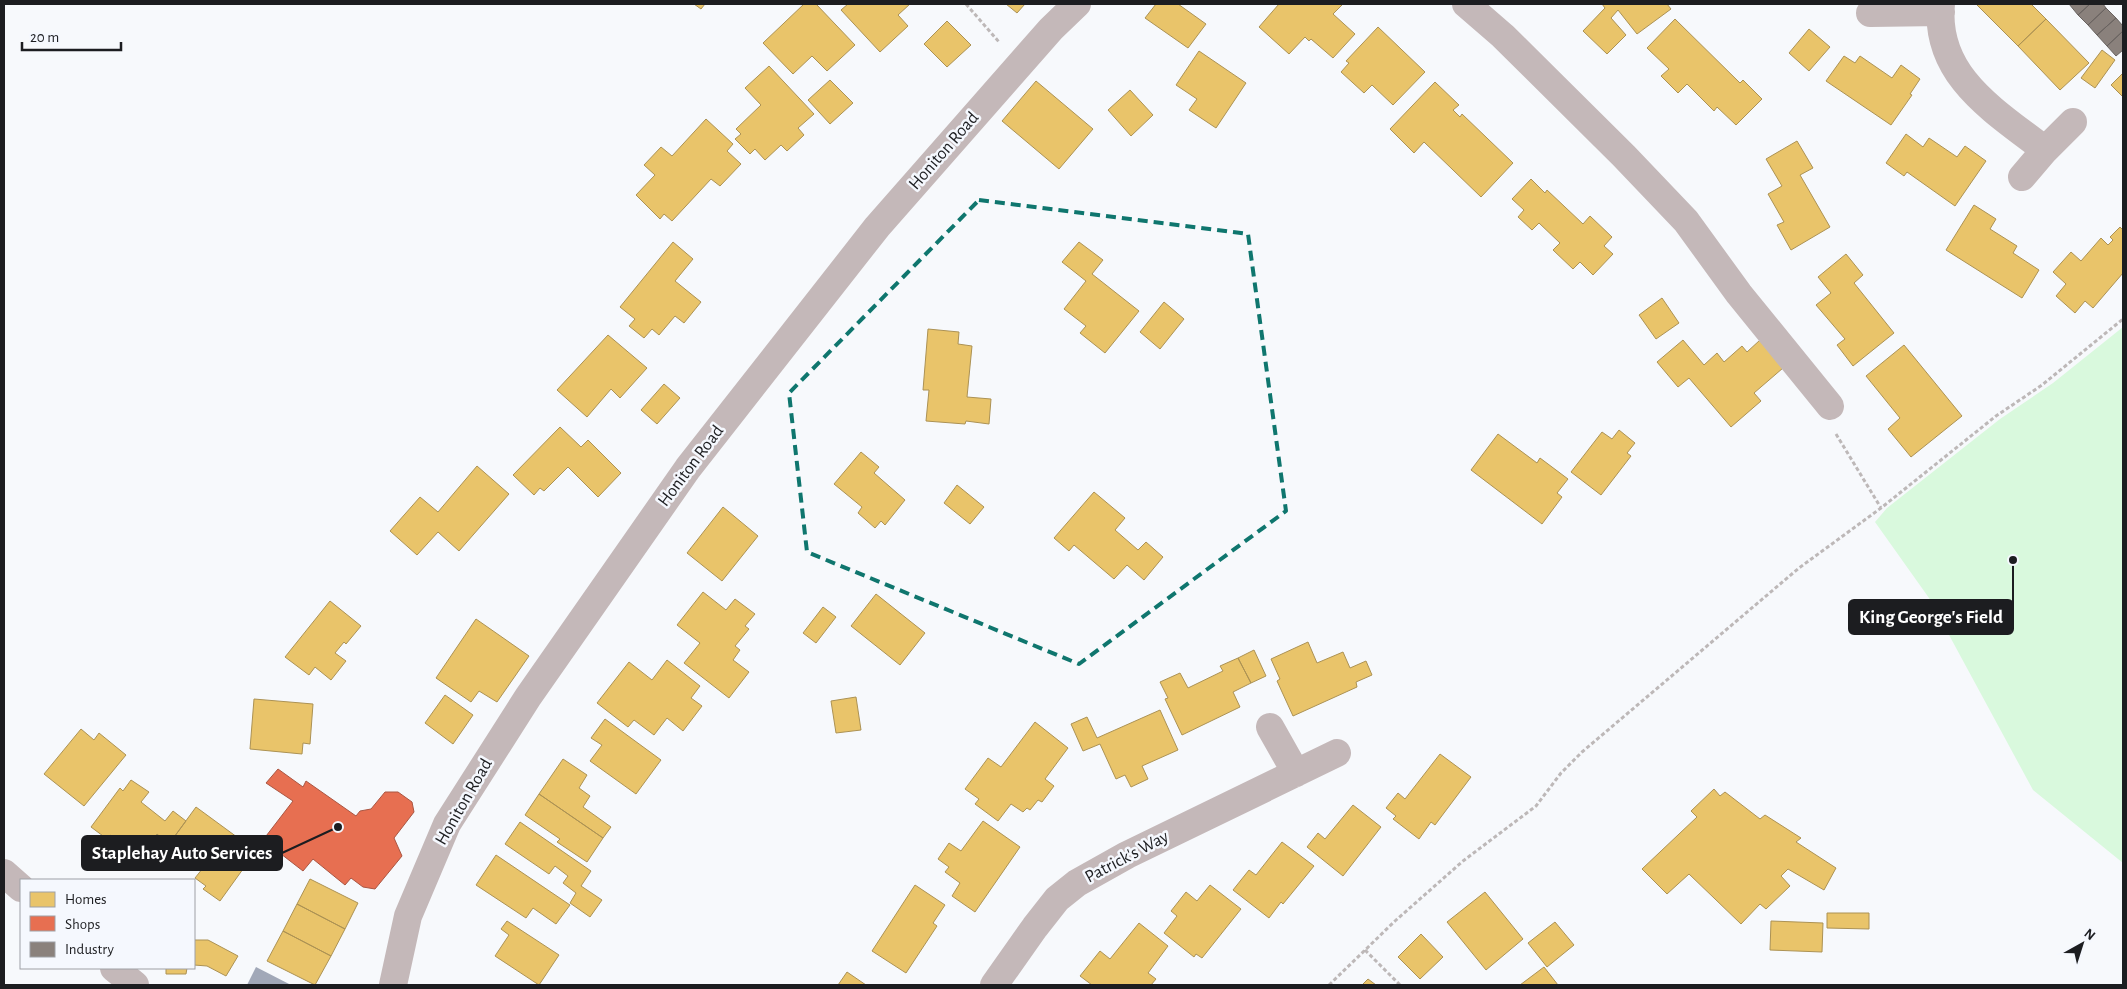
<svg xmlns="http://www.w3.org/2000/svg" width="2127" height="989" font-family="'Alegreya Sans',sans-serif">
	<rect width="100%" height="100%" fill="#f7f9fc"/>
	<!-- green -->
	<path fill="#d9f9dd" d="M2123,327V863L2033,790L1929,598L1875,522L1887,508L2000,419L2053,383Z"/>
	<!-- homes -->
	<path fill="#e9c46a" stroke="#ac9254" d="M694,4H705L701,9Z
		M804,4H816L855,45L827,71L812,56L793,74L763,43Z
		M848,4H910L898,15L908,26L880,52L841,10Z
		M1006,4H1025L1017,13Z
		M1156,4H1178L1206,24L1188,48L1145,18Z
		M1279,4H1343L1333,14L1355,34L1333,58L1311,39L1309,41L1305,37L1289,54L1259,27Z
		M1602,4H1667L1671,9L1637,34L1618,10L1611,18L1626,35L1607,54L1583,31L1605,8Z
		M1976,4H2031L2046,19L2018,46Z
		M1675,19L1740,83L1743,80L1762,99L1736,125L1717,107L1714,111L1687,84L1678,93L1661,76L1669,69L1647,48Z
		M2046,19L2089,63L2060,90L2018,46Z
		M947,21L971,45L947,67L924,44Z
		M1378,27L1425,72L1393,105L1372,85L1364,93L1341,72L1349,63L1346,61Z
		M1809,29L1830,47L1809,71L1789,53Z
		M2102,50L2115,60L2095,88L2081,78Z
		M1199,51L1246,83L1216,128L1189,110L1197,99L1176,85Z
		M1844,56L1855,63L1860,56L1892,78L1901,65L1920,79L1910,94L1912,95L1891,125L1826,81Z
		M769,66L814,114L798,128L804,135L787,151L781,145L765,160L755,149L750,154L735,139L741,134L736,129L761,105L745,88Z
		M2123,73V97L2111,85Z
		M830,80L853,103L830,124L808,100Z
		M1036,81L1093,129L1059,169L1002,121Z
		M1435,82L1459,105L1453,110L1460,117L1462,114L1513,163L1481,197L1424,142L1414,153L1390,129Z
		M1130,90L1153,115L1131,136L1108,110Z
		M706,119L733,144L727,151L741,164L720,186L711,179L672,221L664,214L660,219L636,195L655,175L644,165L661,147L672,156Z
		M1906,134L1923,147L1929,138L1957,157L1965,146L1986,161L1955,206L1907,172L1904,176L1886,163Z
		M1797,141L1813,168L1800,175L1830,227L1791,250L1777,225L1784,222L1768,194L1782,186L1766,159Z
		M1531,179L1545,193L1547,190L1583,224L1590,216L1612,237L1604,246L1613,254L1593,275L1580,262L1573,269L1553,250L1560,243L1539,223L1532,230L1518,217L1524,210L1512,199Z
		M1974,205L1996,219L1990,229L2017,246L2013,253L2039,270L2022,298L1946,250Z
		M2120,227L2123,230V273L2093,308L2085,301L2075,313L2056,296L2066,284L2053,272L2071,252L2081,261L2101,238L2108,245L2113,240L2110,237Z
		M673,242L693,259L675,281L701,302L684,323L675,316L659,335L652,329L644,338L629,326L635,319L620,307Z
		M1079,242L1103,260L1092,274L1139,311L1105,353L1080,333L1086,326L1064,309L1086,281L1062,262Z
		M1846,254L1863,275L1854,283L1894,333L1853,366L1837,345L1845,339L1816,305L1831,293L1818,277Z
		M1662,298L1679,323L1656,339L1639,315Z
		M1164,302L1184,319L1160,349L1140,332Z
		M928,329L959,332L958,344L972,346L967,397L991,399L989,424L966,421L965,424L926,421L929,390H923Z
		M608,335L647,368L620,398L611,389L587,417L557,390Z
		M1683,340L1704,365L1717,353L1724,362L1742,346L1747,352L1760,340L1783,368L1754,393L1761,401L1731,427L1689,378L1678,387L1657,362Z
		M1904,345L1962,416L1911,457L1888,429L1900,418L1866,376Z
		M664,384L680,398L657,424L641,410Z
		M560,427L581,447L588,440L621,473L598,497L568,467L544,491L540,488L534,495L513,475Z
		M1619,430L1635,443L1627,453L1631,456L1601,495L1571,472L1602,432L1612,439Z
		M1498,434L1537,463L1540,458L1568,479L1557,493L1562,497L1542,524L1471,470Z
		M861,452L879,467L874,473L905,500L885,525L881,521L875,528L858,513L862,507L834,484Z
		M477,466L509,494L459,551L438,532L417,555L390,531L420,497L438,512Z
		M957,485L984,507L970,524L944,503Z
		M1094,492L1125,518L1115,530L1138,550L1146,542L1163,557L1144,580L1127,565L1114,579L1074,545L1069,551L1054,538Z
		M723,507L758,536L722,581L687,553Z
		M703,592L726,610L735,599L755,614L745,626L749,629L735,646L740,650L733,660L749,672L729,698L684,663L700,643L677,625Z
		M876,594L925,633L900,665L851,626Z
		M330,601L361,626L346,644L344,642L335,653L346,661L331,680L315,667L309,675L285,657Z
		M823,607L836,617L816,643L803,633Z
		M476,619L529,656L497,702L479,691L471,702L436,678Z
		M1308,642L1317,663L1343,652L1350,668L1366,661L1372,675L1356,682L1357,687L1293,716L1277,681L1280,679L1271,659Z
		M1254,650L1266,676L1251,683L1238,658Z
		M1238,658L1251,683L1233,692L1240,707L1182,735L1165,699L1168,698L1160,682L1180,673L1188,688L1223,671L1220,666Z
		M667,660L700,686L691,698L702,706L683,731L667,718L654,735L634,720L628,727L597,703L629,662L652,680Z
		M445,695L473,715L453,744L425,723Z
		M856,697L861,730L836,733L831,701Z
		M254,699L313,704L310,744L303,743L302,754L250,749Z
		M1160,710L1178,750L1142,766L1148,779L1131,787L1125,775L1116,779L1100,744L1083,751L1071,724L1087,717L1097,738Z
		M605,719L661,760L636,794L590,761L602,745L591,738Z
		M1035,722L1068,748L1045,779L1054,786L1042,802L1038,800L1030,810L1027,808L1023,812L1011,804L998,821L975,804L979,799L965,789L988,758L1001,767Z
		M81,729L94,740L99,733L126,755L84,806L44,774Z
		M1440,754L1471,777L1435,825L1431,822L1419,839L1393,819L1396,816L1386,808L1398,793L1405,799Z
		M563,759L587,775L579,788L590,796L583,807L611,827L603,838L539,794Z
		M131,780L149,792L141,802L165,821L173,811L186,821L169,844L157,834L140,857L110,835L107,839L91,827L120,788L123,791Z
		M1714,789L1720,796L1725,792L1760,819L1765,815L1801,838L1796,842L1836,868L1824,890L1788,869L1781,876L1790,886L1766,909L1760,904L1741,924L1689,874L1667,894L1642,869L1697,817L1691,811Z
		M539,794L603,838L587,862L557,842L560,839L525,815Z
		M1353,805L1381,827L1343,876L1307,847L1318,833L1325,839Z
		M196,807L256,851L220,901L203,889L206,886L195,878L203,868L169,844Z
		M983,821L1020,847L975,912L952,896L960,883L945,872L949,867L938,859L949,843L961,851Z
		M520,822L591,871L581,886L602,900L590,917L570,903L576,893L563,883L568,876L555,866L549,874L505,844Z
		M1282,842L1314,866L1283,904L1281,902L1269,918L1233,890L1249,870L1256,875Z
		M496,855L570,905L556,924L533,908L526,918L476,885Z
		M310,879L358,903L345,929L297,904Z
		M915,885L945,905L933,923L937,926L906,973L872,951Z
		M1210,885L1241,909L1202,958L1196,954L1194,957L1164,933L1177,916L1171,911L1186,892L1197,901Z
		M1485,892L1523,939L1486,970L1447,922Z
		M297,904L345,929L331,956L283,931Z
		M1827,913H1869V929L1827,928Z
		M507,921L559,955L539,985L495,956L509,935L501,929Z
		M1771,921L1823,923L1822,952L1770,950Z
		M1555,922L1574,945L1547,967L1528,943Z
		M1139,923L1168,946L1148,973L1156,979L1151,985H1092L1080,976L1100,951L1110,959Z
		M283,931L331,956L315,985L267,961Z
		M1421,934L1443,957L1420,979L1398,957Z
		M194,940H208L238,956L226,976L207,966L194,965Z
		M1544,967L1558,985H1520Z
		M166,968H187L186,974H166Z
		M847,972L866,985H838Z
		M1368,979L1376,985H1362Z"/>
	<!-- shops -->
	<path fill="#e76f51" stroke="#aa5642" d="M278,769L303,787L306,781L356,816L360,811L371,809L385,792H398L412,802L414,812L394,838L402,856L375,889L363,887L351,878L345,885L313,859L303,871L263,840L293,801L266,783Z"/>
	<!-- industry -->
	<path fill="#8a817c" stroke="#696360" d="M2069,4H2090L2078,15Z
		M2090,4H2103L2106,8L2088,25L2078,15Z
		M2106,8L2116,18L2097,35L2088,25Z
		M2116,18L2123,26V31L2107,46L2097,35Z
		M2123,31V50L2116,56L2107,46Z"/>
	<!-- building -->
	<path fill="#a1a8b8" d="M256,967L291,985H247Z"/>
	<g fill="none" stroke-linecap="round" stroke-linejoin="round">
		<!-- path -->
		<path stroke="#bdb8b8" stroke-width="3" stroke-dasharray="4 2.5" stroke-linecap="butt" d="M966,4L999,42
			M1836,434L1881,508
			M1365,950L1400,985
			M1329,985L1395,921L1463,861L1536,806L1561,773L1582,752L1799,568L1881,508L1996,416L2042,385L2123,319"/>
		<!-- minor -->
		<path stroke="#c4b8b9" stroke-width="28" d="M1466,4L1503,36L1624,156L1686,221L1739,294L1830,406
			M1941,4C1934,76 1995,111 2045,150L2073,122
			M1870,13L1941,12
			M2022,177L2045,150
			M1270,727L1296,773
			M4,873L21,888
			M114,968L135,985
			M393,985L408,916L447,824L528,697L688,468L877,227L1051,29L1077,4
			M994,985L1035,927L1057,899L1077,883L1127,855L1337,753"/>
	</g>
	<!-- marked area -->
	<path fill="none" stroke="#0f766e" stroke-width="4" stroke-dasharray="10 6" stroke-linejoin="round" d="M979,200L1248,234L1286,511L1079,664L807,552L789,393Z"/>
	<g text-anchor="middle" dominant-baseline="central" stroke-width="5" stroke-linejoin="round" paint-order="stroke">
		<!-- street labels -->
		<g font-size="18" fill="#1c1d20" stroke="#f5f8fe">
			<text transform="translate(944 151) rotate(-49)">Honiton Road</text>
			<text transform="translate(691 466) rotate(-53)">Honiton Road</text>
			<text transform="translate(464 802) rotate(-60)">Honiton Road</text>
			<text transform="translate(1127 857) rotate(-28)">Patrick's Way</text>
		</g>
	</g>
	<!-- callouts -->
	<path fill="none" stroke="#1c1d20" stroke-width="2" d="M2013 560L2013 617M338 827L282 853"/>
	<g fill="#1c1d20" stroke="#f5f8fe" stroke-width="2">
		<circle cx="2013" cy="560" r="5"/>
		<circle cx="338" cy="827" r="5"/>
	</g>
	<g fill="#1c1d20" stroke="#1c1d20" stroke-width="2">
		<rect x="1849" y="600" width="164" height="34" rx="5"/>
		<rect x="82" y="836" width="200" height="34" rx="5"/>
	</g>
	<g font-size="19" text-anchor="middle" font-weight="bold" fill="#fff">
		<text x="1931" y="623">King George's Field</text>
		<text x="182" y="859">Staplehay Auto Services</text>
	</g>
	<!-- border -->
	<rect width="2127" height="989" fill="none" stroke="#1c1d20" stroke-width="10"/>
	<!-- legend -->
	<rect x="20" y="879" width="175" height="90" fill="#f5f8fe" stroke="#9ea0a5"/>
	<rect x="30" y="892" width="25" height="15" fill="#e9c46a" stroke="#9ea0a5"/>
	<text x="65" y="904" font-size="15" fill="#1c1d20">Homes</text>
	<rect x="30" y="916" width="25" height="15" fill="#e76f51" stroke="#9ea0a5"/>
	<text x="65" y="929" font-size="15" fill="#1c1d20">Shops</text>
	<rect x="30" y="942" width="25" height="15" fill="#8a817c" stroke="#9ea0a5"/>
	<text x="65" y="954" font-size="15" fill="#1c1d20">Industry</text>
	<!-- north arrow -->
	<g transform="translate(2082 944) rotate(39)" stroke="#f5f8fe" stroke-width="4" paint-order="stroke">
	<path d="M0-4L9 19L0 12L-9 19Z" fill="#1c1d20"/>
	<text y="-8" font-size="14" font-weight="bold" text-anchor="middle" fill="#1c1d20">N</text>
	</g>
	<!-- scale -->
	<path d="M22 42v8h99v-8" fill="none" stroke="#1c1d20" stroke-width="2.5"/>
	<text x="30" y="42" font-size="15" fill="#1c1d20" stroke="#f5f8fe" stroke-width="4" paint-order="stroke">20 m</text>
</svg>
